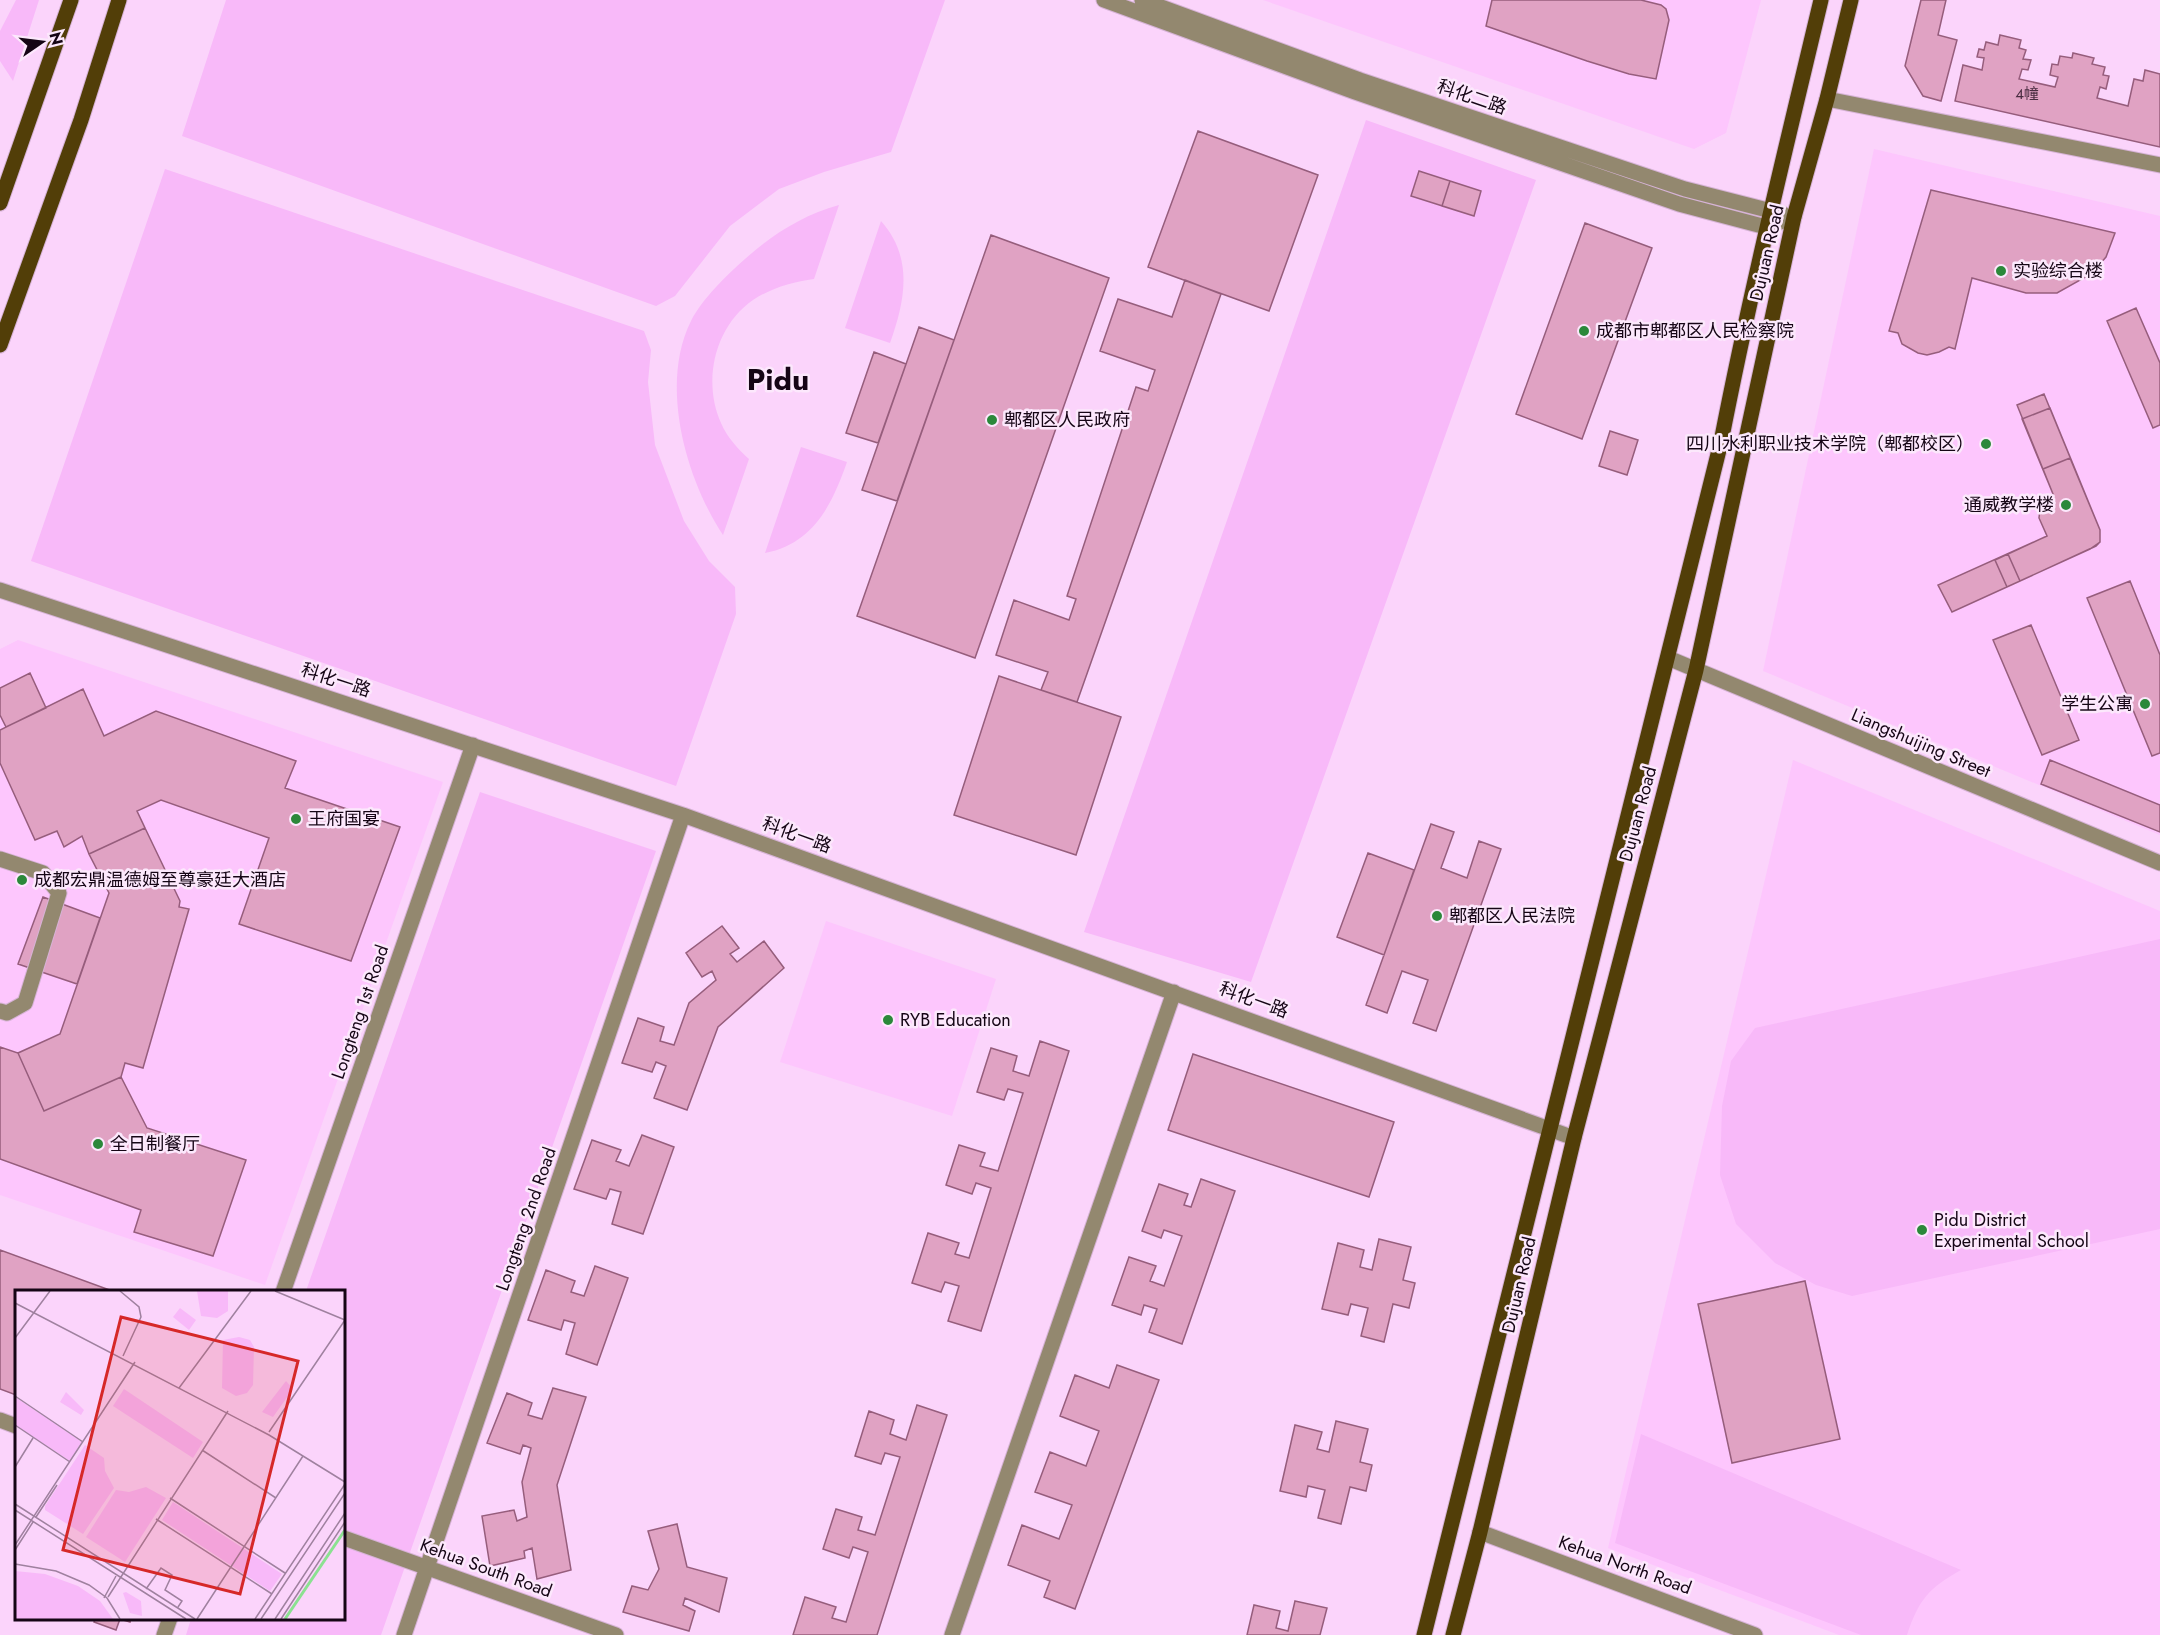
<svg xmlns="http://www.w3.org/2000/svg" width="2160" height="1635" font-family="Jost,'Noto Sans SC',sans-serif">
	<rect width="100%" height="100%" fill="#fbd4fb"/>
	<!-- built -->
	<path fill="#fdc6fd" d="M1263,0H1761L1726,133L1694,149Z
		M1874,149L2160,216V835L1763,671Z
		M18,640L443,782L265,1285L0,1195V649Z
		M1793,760L2160,911V1635H1839L1608,1548Z
		M826,921L996,979L952,1116L780,1062Z"/>
	<!-- green -->
	<path fill="#f8b9f9" d="M16,0H39L13,81L0,61V31Z
		M226,0H945L891,152L824,172L779,189L730,226L675,296L656,306L182,136Z
		M1366,120L1536,180L1251,982L1084,932Z
		M165,169L644,331L651,350L648,382L655,445L684,521L709,561L735,587L736,614L676,786L31,561Z
		M839,205L814,279C793,282 771,288 753,300C715,326 702,381 721,423C727,437 738,449 749,459L723,535C686,479 659,385 691,321C702,299 727,275 745,259C773,234 803,215 839,205Z
		M881,221C914,258 905,301 890,343L845,328Z
		M801,447L847,462C832,505 813,544 765,553Z
		M480,792L656,851L381,1635H186L191,1619L344,1618V1292L306,1291Z
		M2160,939V1229L1852,1296L1816,1285L1775,1263L1736,1224L1720,1175L1722,1106L1731,1061L1755,1028Z
		M1641,1434L1961,1570C1929,1588 1919,1599 1907,1635H1861L1615,1543Z"/>
	<!-- building -->
	<path fill="#e0a2c3" stroke="#965d7c" stroke-width="1.5" d="M1492,0H1641L1661,5L1666,9L1669,20L1656,79L1629,74L1587,61L1486,26Z
		M1921,0H1946L1938,35L1957,40L1941,101L1923,96L1905,66Z
		M2000,35L2021,40L2019,48L2026,50L2023,59L2031,60L2028,70L2022,69L2019,79L2055,87L2058,77L2050,75L2052,64L2058,65L2060,56L2072,58L2073,53L2094,58L2092,64L2105,67L2103,75L2109,76L2106,89L2100,87L2097,98L2128,106L2134,79L2143,81L2145,70L2160,74V147L1955,101L1963,65L1982,70L1984,58L1977,57L1979,49L1984,50L1986,42L1998,45Z
		M1198,131L1318,175L1269,311L1148,267Z
		M1419,171L1481,191L1474,216L1411,196Z
		M1450,181L1481,191L1474,216L1442,206Z
		M1931,190L2115,233L2106,257L2091,274L2057,293H2026L1972,278L1955,349L1949,347L1939,352L1927,355L1918,353L1902,344L1898,333L1889,331Z
		M1585,223L1652,248L1582,439L1516,414Z
		M991,235L1109,278L975,658L857,616Z
		M1185,280L1221,294L1077,702L1041,690L1048,672L996,655L1014,600L1069,620L1076,599L1067,596L1136,387L1148,391L1155,370L1100,351L1118,299L1172,317Z
		M2136,308L2160,363V425L2153,428L2107,321Z
		M919,327L954,340L897,501L862,490Z
		M874,352L906,364L878,443L846,433Z
		M2044,394L2100,530V542L2090,549L1952,612L1938,585L2047,536L2039,518L2040,509L2045,500L2053,494L2017,405Z
		M2050,408L2100,530V542L2096,546L2007,587L1995,560L2047,536L2039,518L2040,509L2045,500L2053,494L2022,419Z
		M1610,431L1638,440L1627,475L1599,466Z
		M2070,458L2100,530V542L2096,546L2020,581L2008,554L2047,536L2039,518L2040,509L2045,500L2053,494L2043,469Z
		M2130,581L2160,655V753L2152,756L2087,598Z
		M2031,625L2079,740L2042,755L1993,640Z
		M30,673L46,708L6,727L0,715V688Z
		M999,676L1121,717L1076,855L954,815Z
		M83,689L104,736L156,711L296,761L285,788L400,827L351,961L239,924L269,838L161,800L137,811L145,828L89,854L82,836L64,847L57,831L35,840L0,763V730Z
		M2050,760L2160,805V832L2041,784Z
		M1431,824L1454,832L1441,868L1467,878L1479,841L1501,849L1436,1031L1413,1023L1428,980L1402,971L1387,1013L1366,1005Z
		M145,828L180,901L179,907L189,909L143,1068L125,1063L121,1077L44,1111L18,1053L60,1034L109,893L89,854Z
		M1368,853L1414,870L1384,955L1337,937Z
		M43,897L100,918L77,984L18,964Z
		M722,926L739,948L730,954L737,962L764,941L784,968L718,1027L687,1110L654,1098L666,1066L656,1062L652,1072L622,1063L638,1018L664,1027L660,1041L674,1045L689,1003L716,980L712,971L702,977L686,953Z
		M1040,1041L1069,1051L981,1331L948,1321L959,1286L945,1282L941,1292L912,1283L928,1233L959,1243L955,1254L969,1258L991,1188L976,1183L972,1194L946,1185L959,1145L985,1153L980,1166L998,1171L1023,1093L1008,1089L1004,1100L977,1092L991,1048L1017,1056L1013,1071L1029,1076Z
		M0,1047L18,1053L44,1111L121,1077L147,1128L246,1160L213,1256L134,1232L141,1210L0,1159Z
		M1193,1054L1394,1122L1369,1197L1168,1130Z
		M642,1135L674,1147L643,1234L612,1224L621,1192L610,1189L606,1199L574,1189L592,1140L621,1150L616,1161L629,1166Z
		M1201,1179L1235,1191L1182,1344L1149,1332L1157,1309L1144,1305L1141,1315L1112,1305L1129,1257L1156,1266L1150,1281L1164,1286L1182,1236L1164,1230L1161,1238L1142,1231L1159,1184L1188,1194L1184,1205L1191,1207Z
		M1379,1239L1411,1247L1403,1280L1415,1283L1409,1308L1393,1304L1384,1342L1361,1336L1368,1308L1351,1304L1348,1315L1322,1309L1338,1243L1364,1250L1360,1267L1372,1270Z
		M0,1250L115,1292H16V1395L0,1389Z
		M595,1266L628,1278L597,1365L566,1354L575,1323L564,1320L561,1330L528,1320L546,1270L575,1281L571,1292L584,1296Z
		M1805,1281L1840,1439L1732,1463L1698,1304Z
		M1117,1365L1159,1380L1075,1609L1044,1597L1050,1581L1008,1565L1022,1525L1059,1539L1072,1505L1035,1492L1050,1452L1086,1466L1099,1431L1060,1416L1075,1375L1109,1388Z
		M553,1388L586,1397L557,1485L571,1570L537,1579L532,1548L524,1551L525,1558L490,1566L482,1516L514,1510L517,1521L527,1517L522,1482L531,1448L523,1445L520,1454L487,1443L507,1393L532,1403L528,1415L542,1419Z
		M917,1405L947,1415L877,1635H793L805,1597L836,1607L832,1618L846,1622L868,1552L853,1547L849,1558L823,1549L836,1509L862,1517L858,1530L875,1535L900,1457L885,1453L881,1464L855,1456L869,1411L894,1420L890,1434L906,1440Z
		M1336,1421L1368,1429L1360,1462L1372,1465L1366,1491L1350,1487L1341,1524L1318,1518L1325,1490L1308,1486L1306,1497L1280,1491L1295,1425L1322,1432L1317,1449L1329,1452Z
		M677,1524L687,1567L727,1578L719,1612L685,1598L683,1605L695,1611L689,1631L623,1612L632,1586L648,1590L659,1569L648,1531Z
		M1295,1601L1327,1608L1320,1635H1247L1254,1605L1280,1611L1276,1628L1288,1631Z
		M95,1618H131L130,1622L120,1619L116,1630L94,1622Z"/>
	<g fill="none" stroke-linecap="round" stroke-linejoin="round">
		<!-- minor casing -->
		<g stroke="#d6b3d6" stroke-width="17">
			<path id="minor" d="M1104,0L1355,92L1679,204L1766,227L1794,217
				M1142,0L1360,80L1685,189L1783,214
				M1827,99L2160,165
				M0,590L683,815L1574,1138
				M1668,658L2160,863
				M0,859L43,873L59,893L25,1003L7,1013L0,1011
				M283,1292L473,745
				M0,1420L16,1426
				M1480,1532L1755,1635
				M344,1538L616,1635
				M164,1635L170,1618
				M404,1635L683,815
				M952,1635L1174,992"/>
		</g>
		<!-- major casing -->
		<g stroke="#d6b3d6" stroke-width="17">
			<path id="major" d="M0,203L71,0
				M0,345L81,120L119,0
				M1424,1635L1721,442C1750,293 1786,147 1821,0
				M1453,1635L1480,1532L1574,1138L1696,670L1794,217L1827,99L1851,0"/>
		</g>
		<!-- minor -->
		<use href="#minor" stroke="#93886f" stroke-width="15"/>
		<!-- major -->
		<use href="#major" stroke="#523e08" stroke-width="15"/>
	</g>
	<!-- markers -->
	<g fill="#2b883a" stroke="#fce8fc" stroke-width="2">
		<circle cx="2001" cy="271" r="6"/>
		<circle cx="1584" cy="331" r="6"/>
		<circle cx="992" cy="420" r="6"/>
		<circle cx="1986" cy="444" r="6"/>
		<circle cx="2066" cy="505" r="6"/>
		<circle cx="2145" cy="704" r="6"/>
		<circle cx="296" cy="819" r="6"/>
		<circle cx="22" cy="880" r="6"/>
		<circle cx="1437" cy="916" r="6"/>
		<circle cx="888" cy="1020" r="6"/>
		<circle cx="98" cy="1144" r="6"/>
		<circle cx="1922" cy="1230" r="6"/>
	</g>
	<g text-anchor="middle" dominant-baseline="central" stroke-width="5" stroke-linejoin="round" paint-order="stroke">
		<!-- number labels -->
		<g font-size="15" fill="#482c40">
			<text x="2027" y="94">4幢</text>
		</g>
		<!-- street labels -->
		<g font-size="18" fill="#150515" stroke="#fce8fc">
			<text transform="translate(1472 97) rotate(19)">科化二路</text>
			<text transform="translate(1767 253) rotate(-77)">Dujuan Road</text>
			<text transform="translate(336 680) rotate(18)">科化一路</text>
			<text transform="translate(1921 743) rotate(23)">Liangshuijing Street</text>
			<text transform="translate(1638 814) rotate(-75)">Dujuan Road</text>
			<text transform="translate(797 835) rotate(20)">科化一路</text>
			<text transform="translate(1254 1000) rotate(20)">科化一路</text>
			<text transform="translate(360 1012) rotate(-71)">Longteng 1st Road</text>
			<text transform="translate(526 1219) rotate(-71)">Longteng 2nd Road</text>
			<text transform="translate(1519 1285) rotate(-77)">Dujuan Road</text>
			<text transform="translate(1625 1565) rotate(20)">Kehua North Road</text>
			<text transform="translate(486 1568) rotate(20)">Kehua South Road</text>
		</g>
		<!-- poi labels -->
		<g font-size="18" fill="#150515" stroke="#fce8fc" text-anchor="start">
			<text x="2013" y="271">实验综合楼</text>
			<text x="1596" y="331">成都市郫都区人民检察院</text>
			<text x="1004" y="420">郫都区人民政府</text>
			<text x="1974" y="444" text-anchor="end">四川水利职业技术学院（郫都校区）</text>
			<text x="2054" y="505" text-anchor="end">通威教学楼</text>
			<text x="2133" y="704" text-anchor="end">学生公寓</text>
			<text x="308" y="819">王府国宴</text>
			<text x="34" y="880">成都宏鼎温德姆至尊豪廷大酒店</text>
			<text x="1449" y="916">郫都区人民法院</text>
			<text x="900" y="1020">RYB Education</text>
			<text x="110" y="1144">全日制餐厅</text>
			<text x="1934" y="1220">Pidu District<tspan x="1934" dy="21">Experimental School</tspan></text>
		</g>
		<!-- town labels -->
		<g font-size="30" font-weight="bold" fill="#150515" stroke="#fce8fc">
			<text x="778" y="379">Pidu</text>
		</g>
	</g>
	<!-- overview -->
	<g transform="translate(15 1290)">
		<rect width="330" height="330" fill="#fbd4fb"/>
		<path d="M182,1H213V21L202,28L186,26ZM165,18L181,30L174,40L158,27ZM224,47L235,50L239,57L238,95L232,103L221,106L207,98L208,50ZM271,91L278,99L258,127L247,122ZM109,99L188,152L178,168L98,116ZM51,102L69,120L66,125L45,112ZM0,107L67,152L55,171L0,135ZM70,155L89,168L90,181L99,198L68,244L30,220V216ZM131,197L151,208L110,272L71,247L101,200L114,202ZM158,212L267,284L255,301L147,230ZM0,281L30,284L63,296L85,311L98,329H0ZM111,302L126,311L127,326L115,323L108,303Z" fill="#f8b9f9"/>
		<path fill="none" stroke="#8be191" stroke-width="3" d="M270,329L330,240"/>
		<path fill="none" stroke="#9f819f" stroke-width="1.5" d="M105,1L124,17L126,27L108,66M260,1L330,30M0,13L254,145L330,192M0,48L35,1M164,98L236,1M0,106L68,152M0,135L55,172M254,142L330,30M187,160L261,208M0,177L18,148M155,208L270,283M0,214L180,329M0,220L171,329M21,227L42,195M141,229L257,304M0,255L120,72M0,260L18,232M0,274L41,281L74,295L92,308L105,329M131,299L146,278L157,285L150,300L167,311L163,317M93,307L213,121M89,308L101,286M182,329L288,166M240,329L330,194M246,329L330,203M260,329L330,223M266,329L330,232"/>
		<path fill="#d62828" fill-opacity="0.15" stroke="#d62828" stroke-width="3" d="M106,27L283,71L225,304L48,260Z"/>
		<rect width="330" height="330" fill="none" stroke="#150515" stroke-width="3"/>
	</g>
	<!-- north arrow -->
	<g transform="translate(42 42) rotate(76)" stroke="#fce8fc" stroke-width="4.5" paint-order="stroke">
	<path d="M0-4.5L10 22L0 15L-10 22Z" fill="#150515"/>
	<text y="-9" font-size="16" font-weight="bold" text-anchor="middle" fill="#150515">N</text>
	</g>
</svg>
